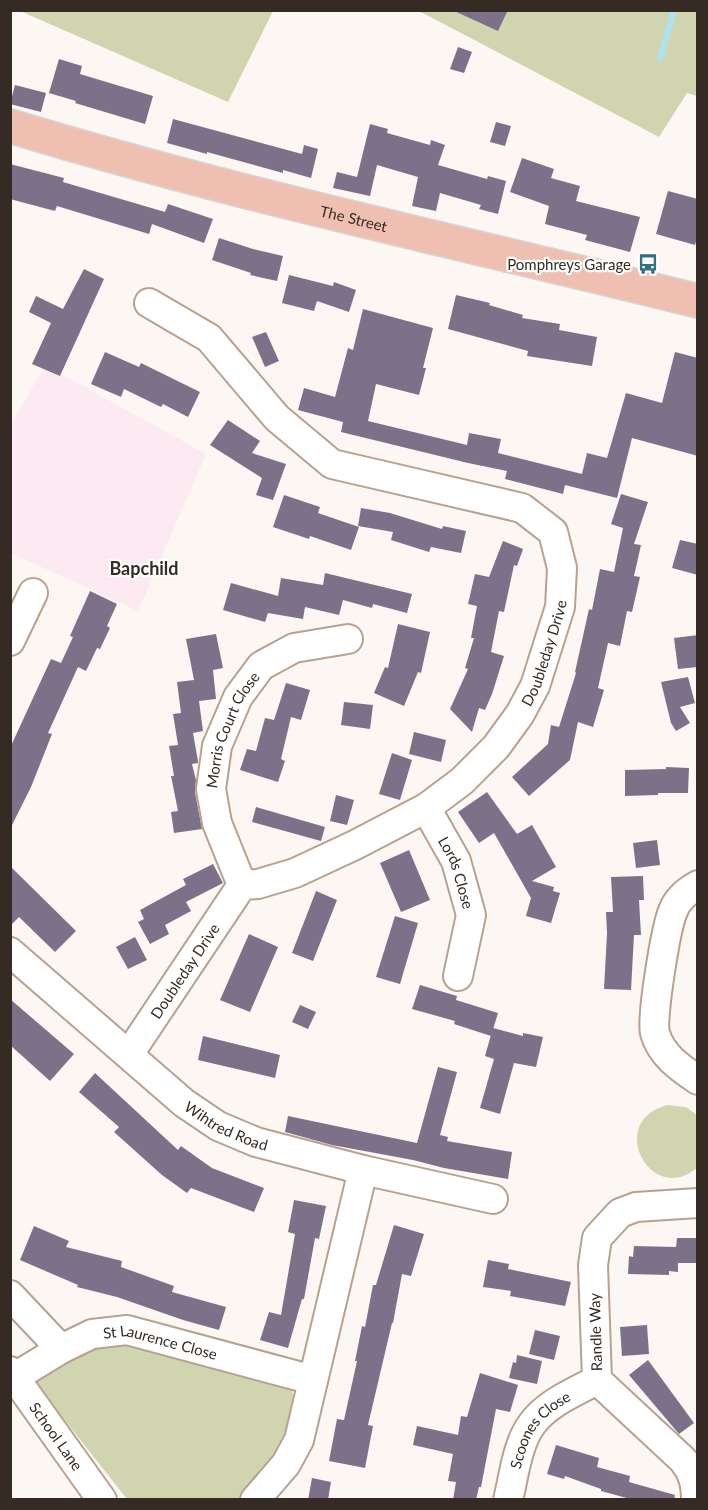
<svg xmlns="http://www.w3.org/2000/svg" width="708" height="1510" font-family="Lato,sans-serif">
	<rect width="100%" height="100%" fill="#fdf7f4"/>
	<!-- education -->
	<path fill="#fce9f1" d="M45,365L206,454L138,611L11,553V425Z"/>
	<!-- green -->
	<path fill="#d1d5af" d="M20,11L273,10V11L228,102Z
		M419,11H697V96L687,93L659,137Z
		M668,1105L686,1107L697,1115V1168C650,1207 605,1120 668,1105Z
		M126,1337L291,1387L297,1411L286,1447L242,1499H127L29,1375L95,1342Z"/>
	<g fill="none" stroke-linecap="round" stroke-linejoin="round">
		<!-- stream -->
		<path stroke="#ade3f1" stroke-width="6" d="M660,59L674,10"/>
	</g>
	<!-- building -->
	<path fill="#7d7189" d="M452,10H508L498,31Z
		M458,47L472,52L464,73L450,69Z
		M59,59L82,66L80,74L153,96L145,124L75,103L76,101L49,93Z
		M15,85L46,93L41,112L10,104Z
		M173,119L302,154L304,145L318,149L311,178L283,170V173L207,152V154L167,143Z
		M496,122L511,126L505,146L490,142Z
		M370,124L388,129L387,133L430,145L431,140L445,145L438,165L487,179L488,176L506,181L498,214L479,209L481,205L440,193L436,211L412,206L418,177L377,165L370,196L333,188L337,172L357,177Z
		M522,158L554,169L551,178L580,186L576,201L640,217L630,252L585,240L587,235L545,224L549,206L510,192Z
		M10,164L64,178L63,182L165,212L168,204L213,219L204,243L152,224L149,234L57,206L55,211L10,199Z
		M668,191L698,199V235L695,245L656,234Z
		M219,238L253,249L283,256L277,281L250,275L251,273L212,260Z
		M84,269L104,279L60,376L32,364L51,323L29,312L36,296L63,309Z
		M289,275L333,286L334,282L356,290L349,312L317,301L314,311L282,303Z
		M456,295L490,303L489,305L523,315L522,318L560,324L559,330L597,337L592,366L527,356L528,351L448,329Z
		M363,309L433,328L423,368H426L419,395L376,384L368,421L467,445L469,433L501,439L498,453L582,474L587,453L607,458L626,393L662,403L675,352L698,358V456L632,438L617,498L565,485L563,494L505,479L507,471L468,463L341,432L343,422L298,410L304,388L335,397L348,348L353,350Z
		M266,332L279,361L265,367L252,337Z
		M105,352L139,367L141,363L200,392L188,417L163,404L161,407L124,389L121,397L91,384Z
		M228,420L260,441L252,453L286,464L273,500L256,495L262,478L210,445Z
		M621,494L648,502L634,544L641,545L634,576L640,577L632,612L627,611L620,646L608,643L598,688L604,690L593,727L578,722L570,760L529,796L512,777L548,744L551,725L559,727L576,673L575,672L589,609L592,610L600,569L614,572L623,528L611,524Z
		M284,495L320,507L318,513L359,527L351,550L310,536L309,539L273,527Z
		M361,508L390,513L442,529L443,526L466,531L461,553L431,547L429,552L391,540L393,532L358,526Z
		M680,540L698,544V575L672,568Z
		M503,541L523,549L517,566L514,565L504,612L499,611L491,652L504,656L492,694L485,710L479,708L472,732L450,709L468,669L465,668L474,638H471L477,606L468,604L475,574L489,577Z
		M325,573L412,594L407,613L373,604L372,608L343,600L339,615L305,607L303,619L268,613L265,622L223,610L231,583L278,596L281,578L323,585Z
		M90,591L117,604L107,626L110,628L100,649L97,648L86,671L78,667L48,733L52,734L31,787L10,829V748L51,659L61,663L73,637L70,636Z
		M398,624L430,632L421,673L418,672L404,706L374,693L385,667L388,668Z
		M216,634L223,668L213,670L216,699L199,701L203,731L193,733L198,761V763L192,764L196,780L195,792L202,829L174,833L171,812L178,811L171,776H174L169,746L178,745L173,714L181,713L177,682L194,680L186,639Z
		M698,635V667L678,669L674,638Z
		M688,677L695,703L680,707L690,723L676,731L671,723L661,682Z
		M286,683L310,690L301,720L291,717L281,759L285,761L278,782L240,770L247,749L256,751L265,718L274,720Z
		M344,702L373,705L370,729L341,725Z
		M414,732L446,740L441,762L409,754Z
		M392,753L412,760L400,800L379,794Z
		M666,767L689,768L688,793H658V795L625,796V770L666,769Z
		M487,792L517,834L532,825L556,867L532,881L554,887L553,891L560,893L551,923L526,916L531,898L494,833L479,843L458,812Z
		M336,795L354,800L347,825L330,821Z
		M256,807L325,827L321,841L252,822Z
		M657,840L660,865L636,868L633,843Z
		M409,850L430,900L401,912L380,863Z
		M213,864L223,883L186,902L191,911L165,925L169,934L150,944L138,922L144,919L140,910L186,885L183,879Z
		M10,866L76,931L55,952L19,917L10,926Z
		M643,876L644,900H639L641,935H634L631,990L604,989L607,933L606,912H613L611,877Z
		M316,891L337,900L313,961L292,953Z
		M395,916L418,923L400,984L376,977Z
		M249,934L278,947L250,1012L220,1000Z
		M135,937L147,960L128,969L116,947Z
		M420,985L457,996L456,1000L498,1013L491,1036L454,1024L455,1021L412,1009Z
		M10,999L74,1054L50,1081L10,1045Z
		M300,1005L316,1012L308,1029L292,1022Z
		M493,1028L523,1036V1033L543,1037L536,1067L514,1063L500,1114L480,1108L494,1059L485,1056Z
		M203,1036L280,1055L275,1078L198,1060Z
		M438,1067L457,1072L440,1135L448,1137L447,1141L512,1152L508,1179L444,1168L413,1160L332,1145L285,1132L288,1116L417,1143Z
		M95,1073L178,1150L181,1146L212,1168L264,1188L254,1212L191,1188L187,1193L162,1175L114,1132L119,1127L79,1092Z
		M294,1200L326,1206L319,1239L315,1238L304,1299H302L288,1348L260,1340L269,1312L281,1315L295,1234L288,1232Z
		M394,1225L424,1234L411,1276L402,1274L393,1323H392L368,1425L373,1426L365,1468L329,1461L337,1419L344,1420L357,1361H355L362,1326L365,1327L373,1285H376Z
		M34,1226L69,1241L66,1247L122,1261L121,1267L174,1286L172,1292L226,1307L219,1330L183,1320L117,1297L77,1287L78,1285L20,1260Z
		M677,1238H698V1263H678V1272L669,1271V1275L628,1274L629,1256L633,1257L634,1246L676,1247Z
		M488,1260L509,1264L508,1269L571,1282L565,1306L510,1296L511,1291L483,1287Z
		M647,1325L649,1354L622,1356L620,1327Z
		M535,1330L560,1336L554,1360L529,1354Z
		M517,1355L542,1361L537,1384L509,1378L513,1362L516,1363Z
		M648,1360L694,1423L679,1434L629,1375Z
		M480,1373L518,1385L510,1412L496,1409L481,1487H479L476,1500H453L456,1482L448,1481L453,1454L413,1445L417,1426L458,1435L461,1416L467,1417Z
		M556,1445L599,1458L597,1467L630,1476L629,1482L675,1495L674,1500H634L601,1491V1489L565,1476L564,1479L547,1474Z
		M312,1478L331,1482L328,1500H308Z"/>
	<g fill="none" stroke-linecap="round" stroke-linejoin="round">
		<!-- minor casing -->
		<g stroke="#b9a08f" stroke-width="32">
			<g id="minor">
				<path d="M10,641L33,593"/>
				<path id="s1" d="M426,808L456,861L471,915L458,976"/>
				<path id="s2" d="M242,885L217,823L211,789L217,746L238,697L261,666L294,648L348,639"/>
				<path d="M698,885C687,891 677,900 673,911C666,927 651,1018 655,1033C661,1055 680,1068 698,1080"/>
				<path id="s3" d="M10,952L184,1103L218,1126L256,1142L363,1170L493,1199"/>
				<path id="s4" d="M129,1054L242,885L258,884L295,873L355,845L426,808L462,781L496,747L520,714L535,686L560,607L562,568L553,532L522,508L332,464L277,418L209,338L149,303"/>
				<path d="M10,1295L61,1349"/>
				<path id="s5" d="M10,1371L102,1500"/>
				<path id="s6" d="M15,1377L61,1349L92,1334L127,1330L313,1380"/>
				<path d="M255,1500L286,1464L299,1440L363,1170"/>
				<path id="s7" d="M508,1500C514,1476 517,1444 532,1424C547,1403 575,1392 597,1380"/>
				<path d="M696,1500C696,1484 693,1472 683,1460L597,1380L593,1265L597,1238L620,1213L636,1207L698,1203"/>
			</g>
		</g>
		<!-- major casing -->
		<g stroke="#d7d5d3" stroke-width="36">
			<g id="major">
				<path id="s8" d="M10,126C236,195 468,244 698,301"/>
			</g>
		</g>
		<!-- minor -->
		<use href="#minor" stroke="#fff" stroke-width="28"/>
		<!-- major -->
		<use href="#major" stroke="#efbfb2" stroke-width="33"/>
	</g>
	<!-- icons -->
	<defs>
		<g id="bus-bare" transform="scale(1.62)"><path d="M-5-6H5V4H4V6H2V4H-2V6H-4V4H-5ZM-3.5-4V0h7V-4ZM-3.5 1.2v1.5H-2V1.2ZM2 1.2v1.5H3.5V1.2Z" fill="#2f7284" stroke="#fff" stroke-width="2.5" paint-order="stroke"/></g>
	</defs>
	<g fill-rule="evenodd">
		<use href="#bus-bare" x="648" y="264"/>
	</g>
	<g text-anchor="middle" dominant-baseline="central" stroke-width="4.5" stroke-linejoin="round" paint-order="stroke">
		<!-- street labels -->
		<g font-size="15" fill="#352b24" stroke="#fff">
			<text stroke="none"><textPath href="#s8" startOffset="356">The Street</textPath></text>
			<text stroke="none"><textPath href="#s4" startOffset="604">Doubleday Drive</textPath></text>
			<text stroke="none"><textPath href="#s2" startOffset="165">Morris Court Close</textPath></text>
			<text stroke="none"><textPath href="#s1" startOffset="72">Lords Close</textPath></text>
			<text stroke="none"><textPath href="#s4" startOffset="100">Doubleday Drive</textPath></text>
			<text stroke="none"><textPath href="#s3" startOffset="279">Wihtred Road</textPath></text>
			<text transform="translate(595 1332) rotate(-92)">Randle Way</text>
			<text stroke="none"><textPath href="#s6" startOffset="158">St Laurence Close</textPath></text>
			<text stroke="none"><textPath href="#s7" startOffset="80">Scoones Close</textPath></text>
			<text stroke="none"><textPath href="#s5" startOffset="80">School Lane</textPath></text>
		</g>
		<!-- poi labels -->
		<g font-size="15" fill="#352b24" stroke="#fff" text-anchor="end">
			<text x="631" y="264">Pomphreys Garage</text>
		</g>
		<!-- quarter labels -->
		<g font-size="18" font-weight="bold" fill="#352b24" stroke="#fff">
			<text x="144" y="568">Bapchild</text>
		</g>
	</g>
	<!-- border -->
	<rect width="708" height="1510" fill="none" stroke="#352b24" stroke-width="24"/>
</svg>
